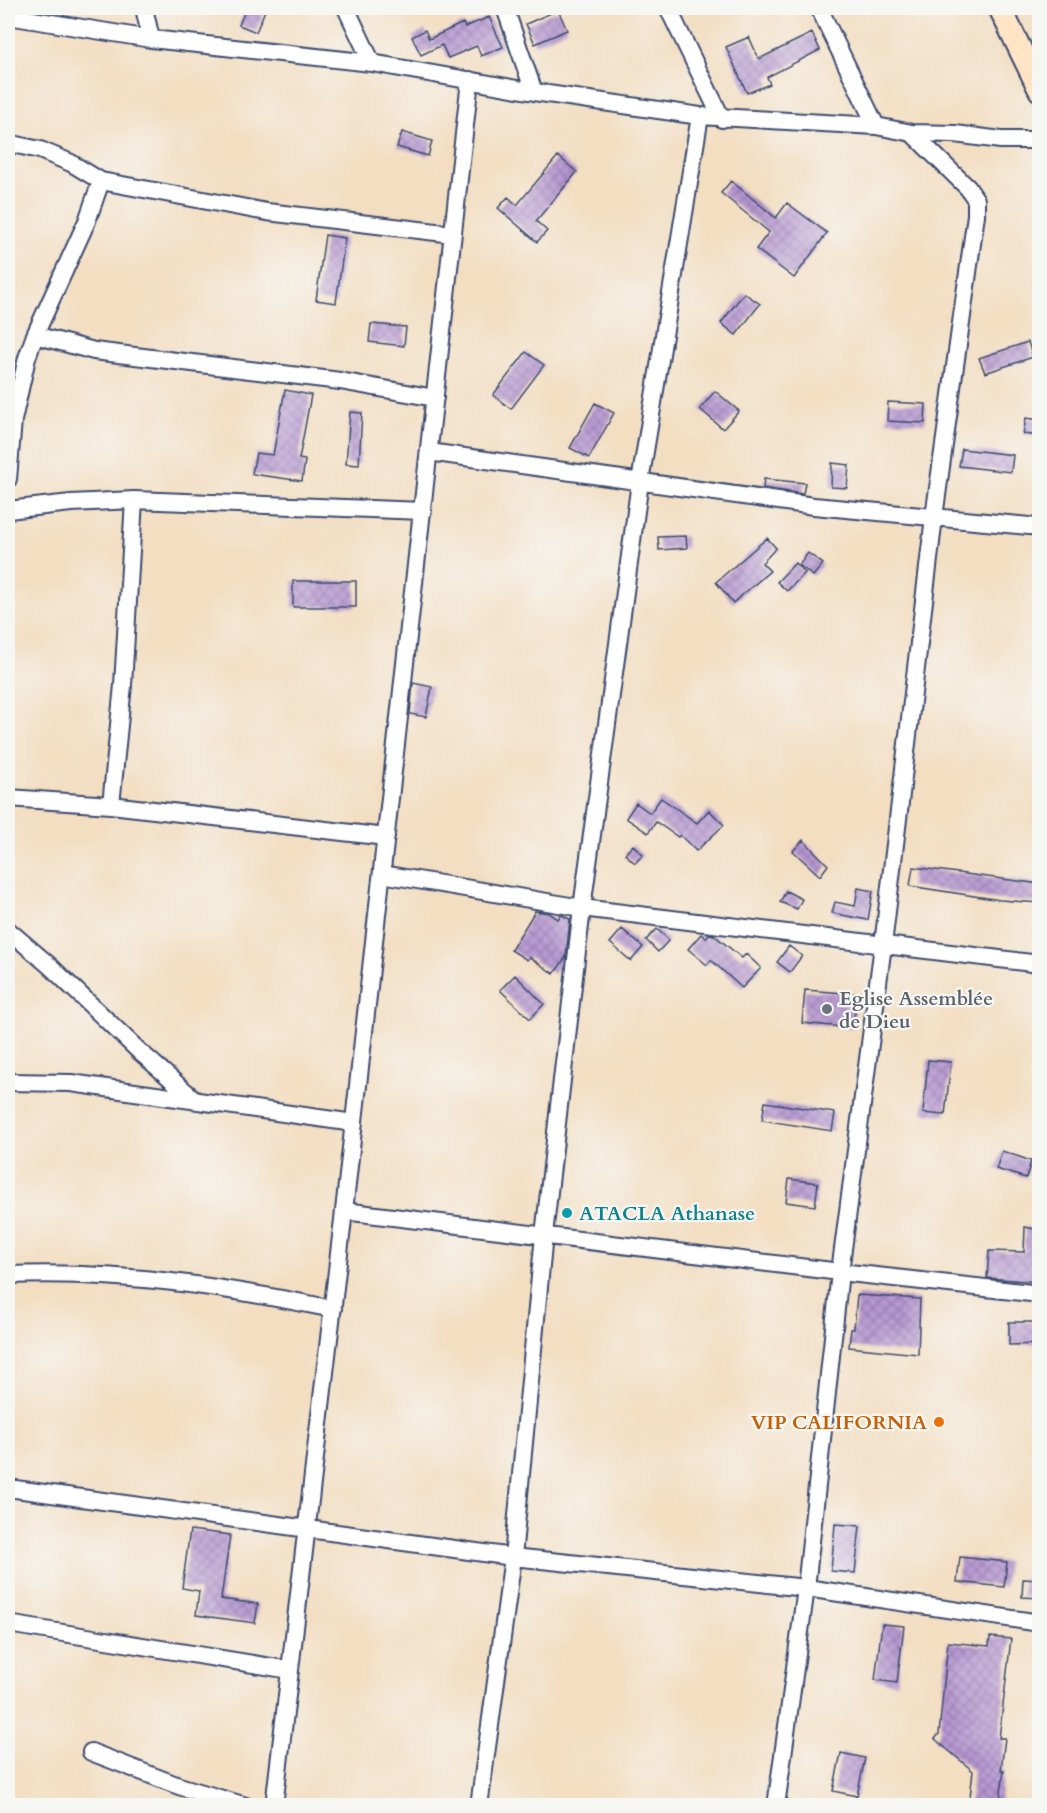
<svg xmlns="http://www.w3.org/2000/svg" width="1047" height="1813" font-family="Cardo,serif">
	<defs>
		<pattern id="building-cross-hatch" width="8" height="8" patternUnits="userSpaceOnUse" patternTransform="scale(1.5)"><rect width="8" height="8" fill="#b798d1"/><path d="M0 0l8 8M0 8l8-8" fill="none" stroke="#947cad"/></pattern>
	</defs>
	<rect width="100%" height="100%" fill="#f6f6f2"/>
	<filter id="ink" filterUnits="userSpaceOnUse"><feTurbulence type="fractalNoise" baseFrequency=".0167" numOctaves="2"/><feDisplacementMap in="SourceGraphic" scale="12" xChannelSelector="R" yChannelSelector="G"/><feConvolveMatrix kernelMatrix="1 2 1 2 8 2 1 2 1" color-interpolation-filters="sRGB"/></filter>
	<filter id="wash" filterUnits="userSpaceOnUse"><feTurbulence type="fractalNoise" baseFrequency=".008" numOctaves="4" result="noise"/><feDisplacementMap in="SourceGraphic" scale="24" xChannelSelector="R" yChannelSelector="G"/><feGaussianBlur stdDeviation="1.35" result="paint"/><feColorMatrix in="noise" values="0 0 0 0 0 0 0 0 0 0 0 0 0 0 0 0 0 1.4 0 .05"/><feComposite in="paint" operator="in"/></filter>
	<g filter="url(#wash)">
		<rect width="100%" height="100%" fill="#f3dec2"/>
		<g id="blocks">
			<!-- building -->
			<path fill="url(#building-cross-hatch)" d="M246,8H266L256,32L239,25Z
				M558,10L567,30L535,44L526,24Z
				M489,17L503,47L481,56L477,46L448,58L442,45L421,55L412,37L425,30L429,39L463,23L465,27Z
				M812,33L820,50L767,77L770,84L747,93L726,47L749,37L759,59Z
				M402,132L432,141L428,156L397,147Z
				M558,156L577,172L536,221L547,231L537,242L498,208L508,197L517,205Z
				M731,181L776,218L787,203L827,233L794,278L756,249L769,232L721,193Z
				M325,235L345,238L336,303L316,300Z
				M744,293L760,304L736,335L721,323Z
				M371,324L406,327L404,346L369,342Z
				M1028,342L1033,357L985,373L979,358Z
				M526,352L544,365L511,409L493,395Z
				M285,390L311,395L299,459L305,460L302,481L252,474L256,453L273,455Z
				M715,391L739,411L723,429L700,409Z
				M888,402L926,404L925,423L887,421Z
				M595,403L614,413L589,458L570,448Z
				M350,412L362,413L359,465L346,464Z
				M1026,418L1040,420V436L1023,434Z
				M962,449L1013,455L1011,472L959,466Z
				M832,463L849,465L847,488L831,487Z
				M764,479L805,483L803,494L763,488Z
				M686,536L687,548L659,550L658,537Z
				M767,538L776,548L762,563L770,571L733,603L716,582Z
				M808,553L823,564L813,576L799,565Z
				M795,563L805,573L787,591L777,582Z
				M293,581H356V607H293Z
				M413,683L432,687L426,717L410,714Z
				M661,798L697,823L709,810L724,825L696,851L680,835L678,837L656,822L648,833L626,818L636,803L650,813Z
				M803,840L828,865L820,876L793,851Z
				M633,845L643,855L635,863L625,854Z
				M913,867L1040,884V903L1000,900L910,886Z
				M858,888L873,891L868,920L832,913L835,902L855,906Z
				M786,891L802,899L797,909L780,902Z
				M535,911L549,913L558,919L561,915L570,919L566,957L554,974L529,957L527,960L511,950Z
				M622,929L643,947L631,961L610,943Z
				M657,929L669,940L658,952L646,940Z
				M701,934L706,938L709,934L714,935L742,958L746,954L761,968L742,988L711,960L707,965L688,949Z
				M789,946L802,956L790,972L777,962Z
				M515,975L544,1004L530,1019L500,990Z
				M805,990L857,994L853,1028L802,1023Z
				M928,1060L951,1062L945,1115L923,1113Z
				M765,1102L835,1113L832,1131L762,1120Z
				M1002,1151L1031,1161L1026,1178L996,1169Z
				M789,1179L818,1183L815,1206L786,1202Z
				M1025,1227L1040,1230V1282L987,1278L989,1251L1024,1252Z
				M857,1295L920,1299L918,1354L849,1347L851,1329H854Z
				M1009,1322H1031L1040,1324V1344L1009,1345Z
				M835,1524L860,1526L855,1573L831,1571Z
				M190,1530L230,1535L221,1599L258,1604L255,1623L196,1615L199,1591L182,1588Z
				M960,1557L1007,1562L1004,1587L957,1582Z
				M1023,1579L1040,1580V1598L1022,1597Z
				M882,1624L904,1626L897,1683L875,1680Z
				M990,1637L1011,1639L999,1738H1005L1001,1770H1004L999,1806H969L973,1771L935,1739L939,1734L948,1642L989,1646Z
				M841,1753L865,1758L857,1796L833,1791Z"/>
		</g>
	</g>
	<g filter="url(#ink)">
		<use href="#blocks" fill-opacity="0" stroke="#3b496d" stroke-width="1.5"/>
		<g fill="none" stroke-linecap="round" stroke-linejoin="round">
			<!-- minor casing -->
			<g stroke="#3b496d" stroke-width="20">
				<path id="minor" d="M144,8L151,39
					M346,8L372,63
					M505,8L534,92
					M668,8L722,119
					M819,8L876,126
					M8,16L151,39L372,63L534,92L700,116L876,126L912,133L955,134L1001,140H1040
					M8,143L40,150L71,163L101,181L267,212L453,234
					M35,335L94,351L340,381L435,398
					M429,452L814,506L1040,527
					M8,479L13,420L27,358L35,335L87,221L101,181
					M134,500L423,511
					M8,510L71,503L134,500L123,685L111,805L386,837
					M8,798L111,805
					M382,874L582,908L1040,964
					M8,930L50,966L139,1051L194,1099
					M8,1082L71,1083L354,1123
					M344,1211L840,1272L1040,1294
					M8,1275C118,1270 225,1287 333,1309
					M8,1488L513,1557L806,1588L1040,1623
					M8,1624L290,1670
					M91,1752L179,1786L246,1806
					M274,1806L344,1211L470,80
					M479,1806L513,1557L544,1235L582,908L640,482L700,116
					M776,1806L806,1588L840,1272L883,945L934,517L976,215V200L968,188L912,133"/>
			</g>
			<!-- secondary casing -->
			<g stroke="#3b496d" stroke-width="26">
				<path id="secondary" d="M1000,8L1040,90"/>
			</g>
			<!-- minor -->
			<use href="#minor" stroke="#fff" stroke-width="16"/>
			<!-- secondary -->
			<use href="#secondary" stroke="#ffe4c6" stroke-width="22"/>
		</g>
	</g>
	<!-- markers -->
	<circle fill="#6b7280" stroke="#f6f6f2" stroke-width="2" cx="827" cy="1009" r="6"/>
	<circle fill="#0f9aa8" stroke="#f6f6f2" stroke-width="2" cx="567" cy="1213" r="6"/>
	<circle fill="#e8710a" stroke="#f6f6f2" stroke-width="2" cx="939" cy="1422" r="6"/>
	<g text-anchor="middle" dominant-baseline="central" stroke-width="4.5" stroke-linejoin="round" paint-order="stroke">
		<!-- worship labels -->
		<g font-size="20" font-weight="bold" fill="#5b616d" stroke="#f6f6f2" text-anchor="start">
			<text x="839" y="998">Eglise Assemblée<tspan x="839" dy="23">de Dieu</tspan></text>
		</g>
		<!-- culture labels -->
		<g font-size="20" font-weight="bold" fill="#0d838f" stroke="#f6f6f2" text-anchor="start">
			<text x="579" y="1213">ATACLA Athanase</text>
		</g>
		<!-- food labels -->
		<g font-size="20" font-weight="bold" fill="#c56008" stroke="#f6f6f2" text-anchor="end">
			<text x="927" y="1422">VIP CALIFORNIA</text>
		</g>
	</g>
	<!-- margin -->
	<rect width="1047" height="1813" fill="none" stroke="#f6f6f2" stroke-width="30"/>
</svg>
